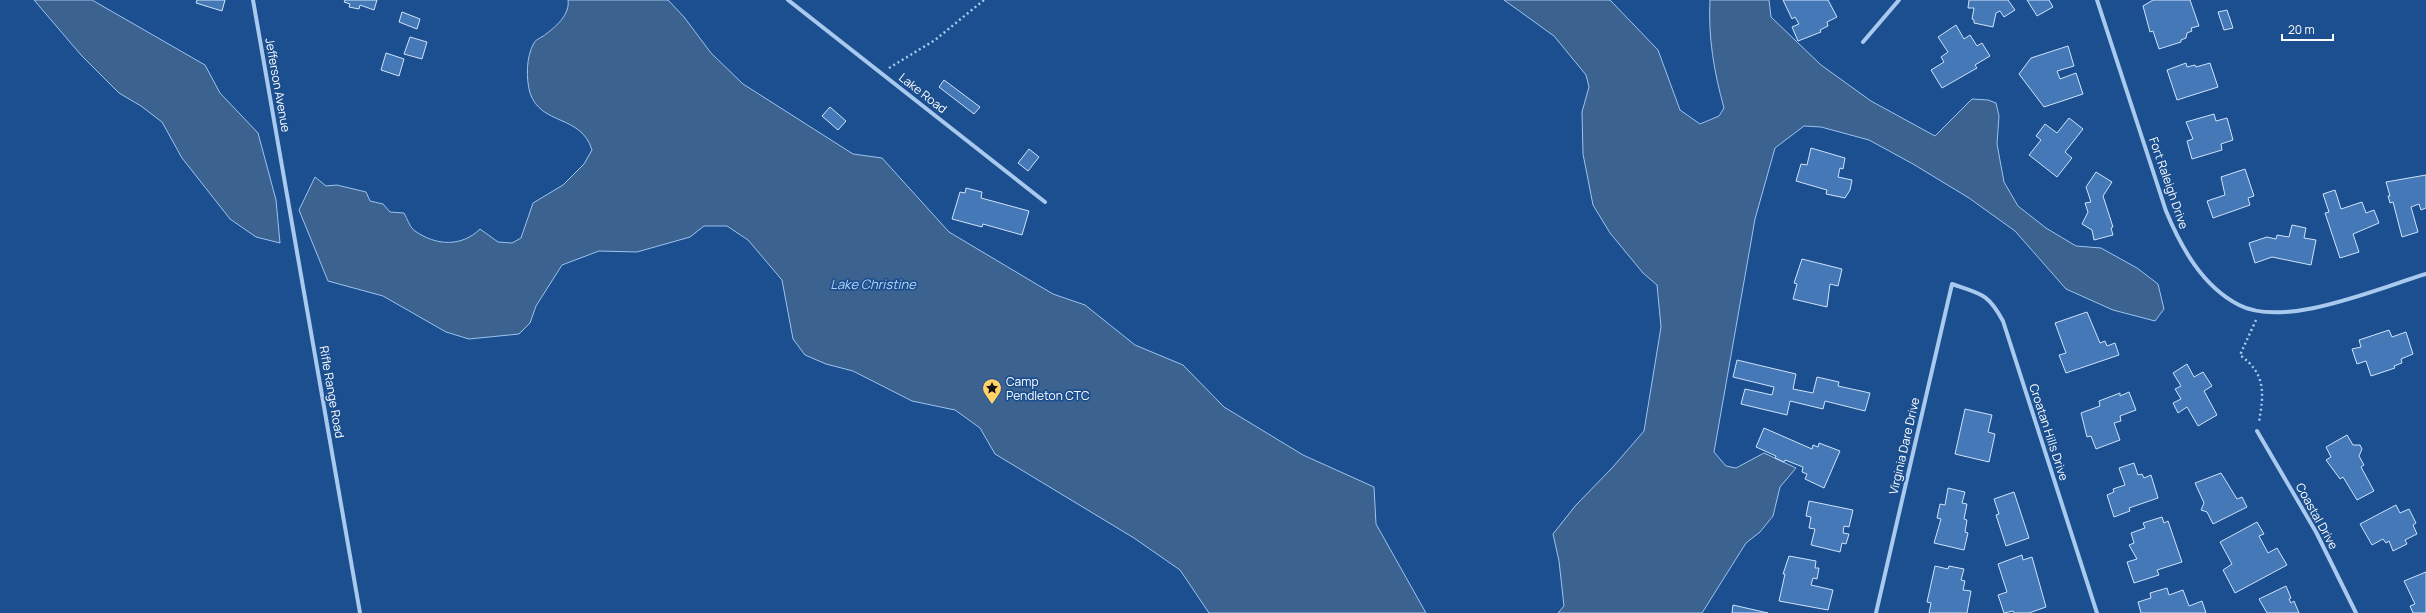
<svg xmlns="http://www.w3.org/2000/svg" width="2426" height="613" font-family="Manrope,sans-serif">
	<rect width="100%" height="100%" fill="#1b4f8f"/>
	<!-- water -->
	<path fill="#3c6290" stroke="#9cc4f0" d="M34,0H92L205,65L220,93L258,133L276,200L280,243L256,237L230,219L182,158L162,122L141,106L119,93L81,55Z
		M568,0H668L684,17L711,53L743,84L853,154L882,158L949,232L1053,294L1085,305L1135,345L1183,365L1224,407L1303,455L1374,487L1376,524L1426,613H1209L1180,570L1134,538L995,454L980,428L955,410L912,401L853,371L826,364L805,355L793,339L782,280L748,240L727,226H704L690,237L637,252L599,251L562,265L536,306L530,323L519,334L469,339L446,332L383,296L328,281L299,210L315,177L326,186L337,185L366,192L370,201L383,204L390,212L404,213C407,218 410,228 415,231C436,246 462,247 480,229L498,242L512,243L521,238L533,203L563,185L584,164L592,150C581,114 541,126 530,93C526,79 526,56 534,43C536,39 543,37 546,34C557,26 570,14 568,0Z
		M1504,0H1610L1658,50L1680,110L1700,124L1719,116L1724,108C1714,72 1708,37 1710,0H1769L1771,17L1821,65L1871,101L1935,136L1972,99L1988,100L1996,103L1999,116L1997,144L2004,182L2018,206L2046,228L2076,246L2101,248L2137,268L2158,284L2164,309L2155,321L2113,310L2066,289L2015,231L1969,198L1913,164L1869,140L1821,127L1804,126L1775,148L1755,219L1714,452L1726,466L1736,468L1764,453L1796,468L1780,487L1773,516L1760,532L1746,543L1702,613H1558L1564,606L1559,561L1553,534L1576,505L1612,468L1644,431L1661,327L1657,285L1643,273L1610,233L1593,205L1583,154L1582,112L1589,87L1586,75L1554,36Z"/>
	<!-- building -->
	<path fill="#4478b7" stroke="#cfe3fa" d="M197,0H225L222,11L196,3Z
		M345,0H377L374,10L360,5L359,9L349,7L350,4L344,2Z
		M1783,0H1828L1837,17L1827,22L1828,26L1820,30L1821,32L1798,41L1792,27L1799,24L1795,17L1792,19Z
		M1969,0H2008L2015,10L2004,17L2000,11L1996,13L1993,27L1974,23V20L1972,19L1974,8H1968Z
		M2027,0H2049L2053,7L2037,16Z
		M2153,0H2190L2199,26L2191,28L2192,31L2187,33L2186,38L2181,40V42L2159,49L2153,31L2150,32L2143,6Z
		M2227,10L2233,28L2224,30L2218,12Z
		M402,12L420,19L417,29L399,22Z
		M1956,25L1964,39L1970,35L1977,46L1982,43L1990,56L1975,65L1977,68L1942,88L1931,70L1944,62L1941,57L1948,52L1938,37Z
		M410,37L427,42L422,59L404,54Z
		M2068,46L2074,66L2057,71L2060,79L2076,73L2083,94L2044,107L2019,74L2031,58Z
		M386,53L404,59L399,76L381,70Z
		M2186,63L2187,67L2195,65L2196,67L2210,63L2218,87L2177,100L2167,70Z
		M944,80L980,107L974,114L939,87Z
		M830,107L846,121L838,130L822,116Z
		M2214,114L2216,121L2227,118L2233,140L2221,144L2222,150L2192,159L2187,141L2193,139L2186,122Z
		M2069,118L2083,129L2065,152L2072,158L2057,177L2029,155L2041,140L2036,136L2045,124L2057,133Z
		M1811,148L1845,158L1843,169L1840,168L1838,177L1852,180L1850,190L1845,198L1826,194L1827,190L1796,181L1801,164L1807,165Z
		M1029,149L1039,157L1028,171L1018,163Z
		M2245,169L2254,196L2248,198L2250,205L2213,218L2207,201L2225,195L2221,177Z
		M2096,172L2112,182L2103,196L2113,227L2111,228L2113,235L2094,240L2092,230L2082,224L2088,212L2085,203L2091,202L2086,187Z
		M2426,175V208L2421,210L2419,204L2411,207L2418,232L2402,237L2393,202L2390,203L2388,196H2390L2386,182Z
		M966,188L982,192L981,198L1029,211L1022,235L983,224L982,227L952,219L960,192L965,193Z
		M2335,190L2341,209L2362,202L2366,213L2374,210L2379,223L2353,234L2359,252L2340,258L2325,213L2329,212L2323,194Z
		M2292,225L2306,228L2304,238L2316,240L2311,265L2272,257L2255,263L2249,243L2267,237L2276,239L2277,235L2289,237Z
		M1802,259L1842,269L1838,286L1830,284L1827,307L1793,299L1797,284L1794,283Z
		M2087,312L2100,343L2105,341L2107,346L2115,343L2119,355L2066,373L2059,355L2066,353L2055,323Z
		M2389,330L2392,337L2406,332L2413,354L2401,359L2402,363L2394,366L2395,368L2371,376L2366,361L2357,364L2352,349L2361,347L2359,340Z
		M1737,360L1796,374L1793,389L1813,393L1817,377L1839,382L1838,386L1870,393L1865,411L1825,401L1823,409L1790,401L1787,415L1741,404L1745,389L1772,395L1774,387L1733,377Z
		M2187,364L2194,377L2203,372L2212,386L2204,391L2217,415L2198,426L2187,407L2178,413L2173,403L2181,399L2175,389L2181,386L2173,373Z
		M2129,392L2136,410L2120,416L2121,421L2114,423L2120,440L2096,449L2091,436L2087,437L2081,413L2100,406L2099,401L2120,393V396Z
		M1965,409L1992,415L1988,432L1995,434L1989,462L1955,454Z
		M1764,428L1812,449L1813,445L1818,447L1819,443L1840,451L1824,488L1805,479L1807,474L1802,472L1803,467L1785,460L1784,462L1775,458L1776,456L1756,447Z
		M2347,435L2353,445H2360L2362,449L2359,456L2364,465L2361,467L2374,491L2357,500L2343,477L2340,479L2326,460L2331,457L2326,447Z
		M2134,463L2138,475L2142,474L2144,478L2151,475L2158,498L2129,508L2130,511L2114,517L2107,495L2114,492L2113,489L2125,485L2119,468Z
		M2221,473L2237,499L2242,497L2247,507L2213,524L2207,512L2201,510L2204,503L2195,483Z
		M1948,488L1965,492L1962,503L1967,504L1964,519L1967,520L1965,532L1968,533L1964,550L1934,543L1941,519L1937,518L1940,504L1945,505Z
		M2014,492L2029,538L2006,546L1996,515L1999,514L1994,499Z
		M1809,501L1853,510L1849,527L1844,526L1843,533L1849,534L1846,544L1842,543L1840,552L1811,545L1815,529L1809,528L1811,517L1806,516Z
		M2396,505L2400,513L2409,509L2416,523L2413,525L2417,534L2405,540L2407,544L2393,551L2389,541L2386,543L2383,539L2372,545L2360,524Z
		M2162,517L2164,523L2168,521L2182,562L2157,570L2159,575L2134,583L2127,562L2137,559L2129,545L2134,543L2131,533L2145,528L2143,523Z
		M2257,522L2264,534L2259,536L2268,553L2277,548L2287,565L2235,593L2223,570L2232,564L2220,542Z
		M2022,555L2023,560L2032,557L2046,607L2029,613H2014L2013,611L2004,613L1998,595L2007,592L1998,564Z
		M1789,556L1816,561L1815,568H1819L1817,579L1813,578L1811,585L1833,590L1828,610L1779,601L1785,574H1783Z
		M1935,566L1948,569L1949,566L1964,569L1961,580L1965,581L1963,590L1971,591L1967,613H1929L1931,603L1927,602Z
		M2426,572V613H2413L2410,606L2415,604L2404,581Z
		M2286,586L2291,598L2289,599L2291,603L2294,601L2299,613H2267L2259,599Z
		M2167,588L2169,595L2183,590L2189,606L2202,601L2206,613H2141L2138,602L2151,598L2150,593Z
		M1733,605L1768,613H1732Z"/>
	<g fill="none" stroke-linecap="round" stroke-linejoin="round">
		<!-- path -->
		<path stroke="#a9c9ee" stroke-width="2.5" stroke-dasharray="2 3" stroke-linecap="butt" d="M889,68L935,40L984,0
			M2256,320L2240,355C2266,374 2264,393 2259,422"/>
		<!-- street -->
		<path stroke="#a9c9ee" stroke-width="4" d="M253,0L360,613
			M788,0L1045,202
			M2097,0L2166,211C2181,247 2202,286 2239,305C2285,329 2379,288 2426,274
			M1863,42L1899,0
			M2257,431L2316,532L2356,613
			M1876,613L1952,284C1981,294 1988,293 2003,321L2097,613"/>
	</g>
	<!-- icons -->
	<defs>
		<g id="sight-pin" transform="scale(1)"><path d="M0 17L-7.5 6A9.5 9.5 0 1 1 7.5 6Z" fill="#ffd166" stroke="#1b4f8f"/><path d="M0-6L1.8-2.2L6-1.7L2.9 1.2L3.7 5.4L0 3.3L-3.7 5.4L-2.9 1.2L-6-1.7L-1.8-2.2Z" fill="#111"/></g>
	</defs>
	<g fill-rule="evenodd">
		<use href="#sight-pin" x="992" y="388"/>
	</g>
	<g text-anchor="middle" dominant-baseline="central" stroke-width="3.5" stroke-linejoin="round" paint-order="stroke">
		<!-- street labels -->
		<g font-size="12" fill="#fff" stroke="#1b4f8f">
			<text transform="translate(278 85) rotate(80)">Jefferson Avenue</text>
			<text transform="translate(923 93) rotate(38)">Lake Road</text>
			<text transform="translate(2169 183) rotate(71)">Fort Raleigh Drive</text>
			<text transform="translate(332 392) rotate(80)">Rifle Range Road</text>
			<text transform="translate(2049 432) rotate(72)">Croatan Hills Drive</text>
			<text transform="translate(1904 446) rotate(-77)">Virginia Dare Drive</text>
			<text transform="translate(2317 516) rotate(61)">Coastal Drive</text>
		</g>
		<!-- poi labels -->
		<g font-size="12" fill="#fff" stroke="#1b4f8f" text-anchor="start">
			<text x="1006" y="381">Camp<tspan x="1006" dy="14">Pendleton CTC</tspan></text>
		</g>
		<!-- water labels -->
		<g font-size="13" font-style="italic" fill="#b5d3f5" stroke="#1b4f8f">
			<text x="873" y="284">Lake Christine</text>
		</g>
	</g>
	<!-- scale -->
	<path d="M2282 34v6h51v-6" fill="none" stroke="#ffffff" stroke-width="2"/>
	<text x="2288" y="34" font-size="12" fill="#ffffff" stroke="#1b4f8f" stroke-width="3" paint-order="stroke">20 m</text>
</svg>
